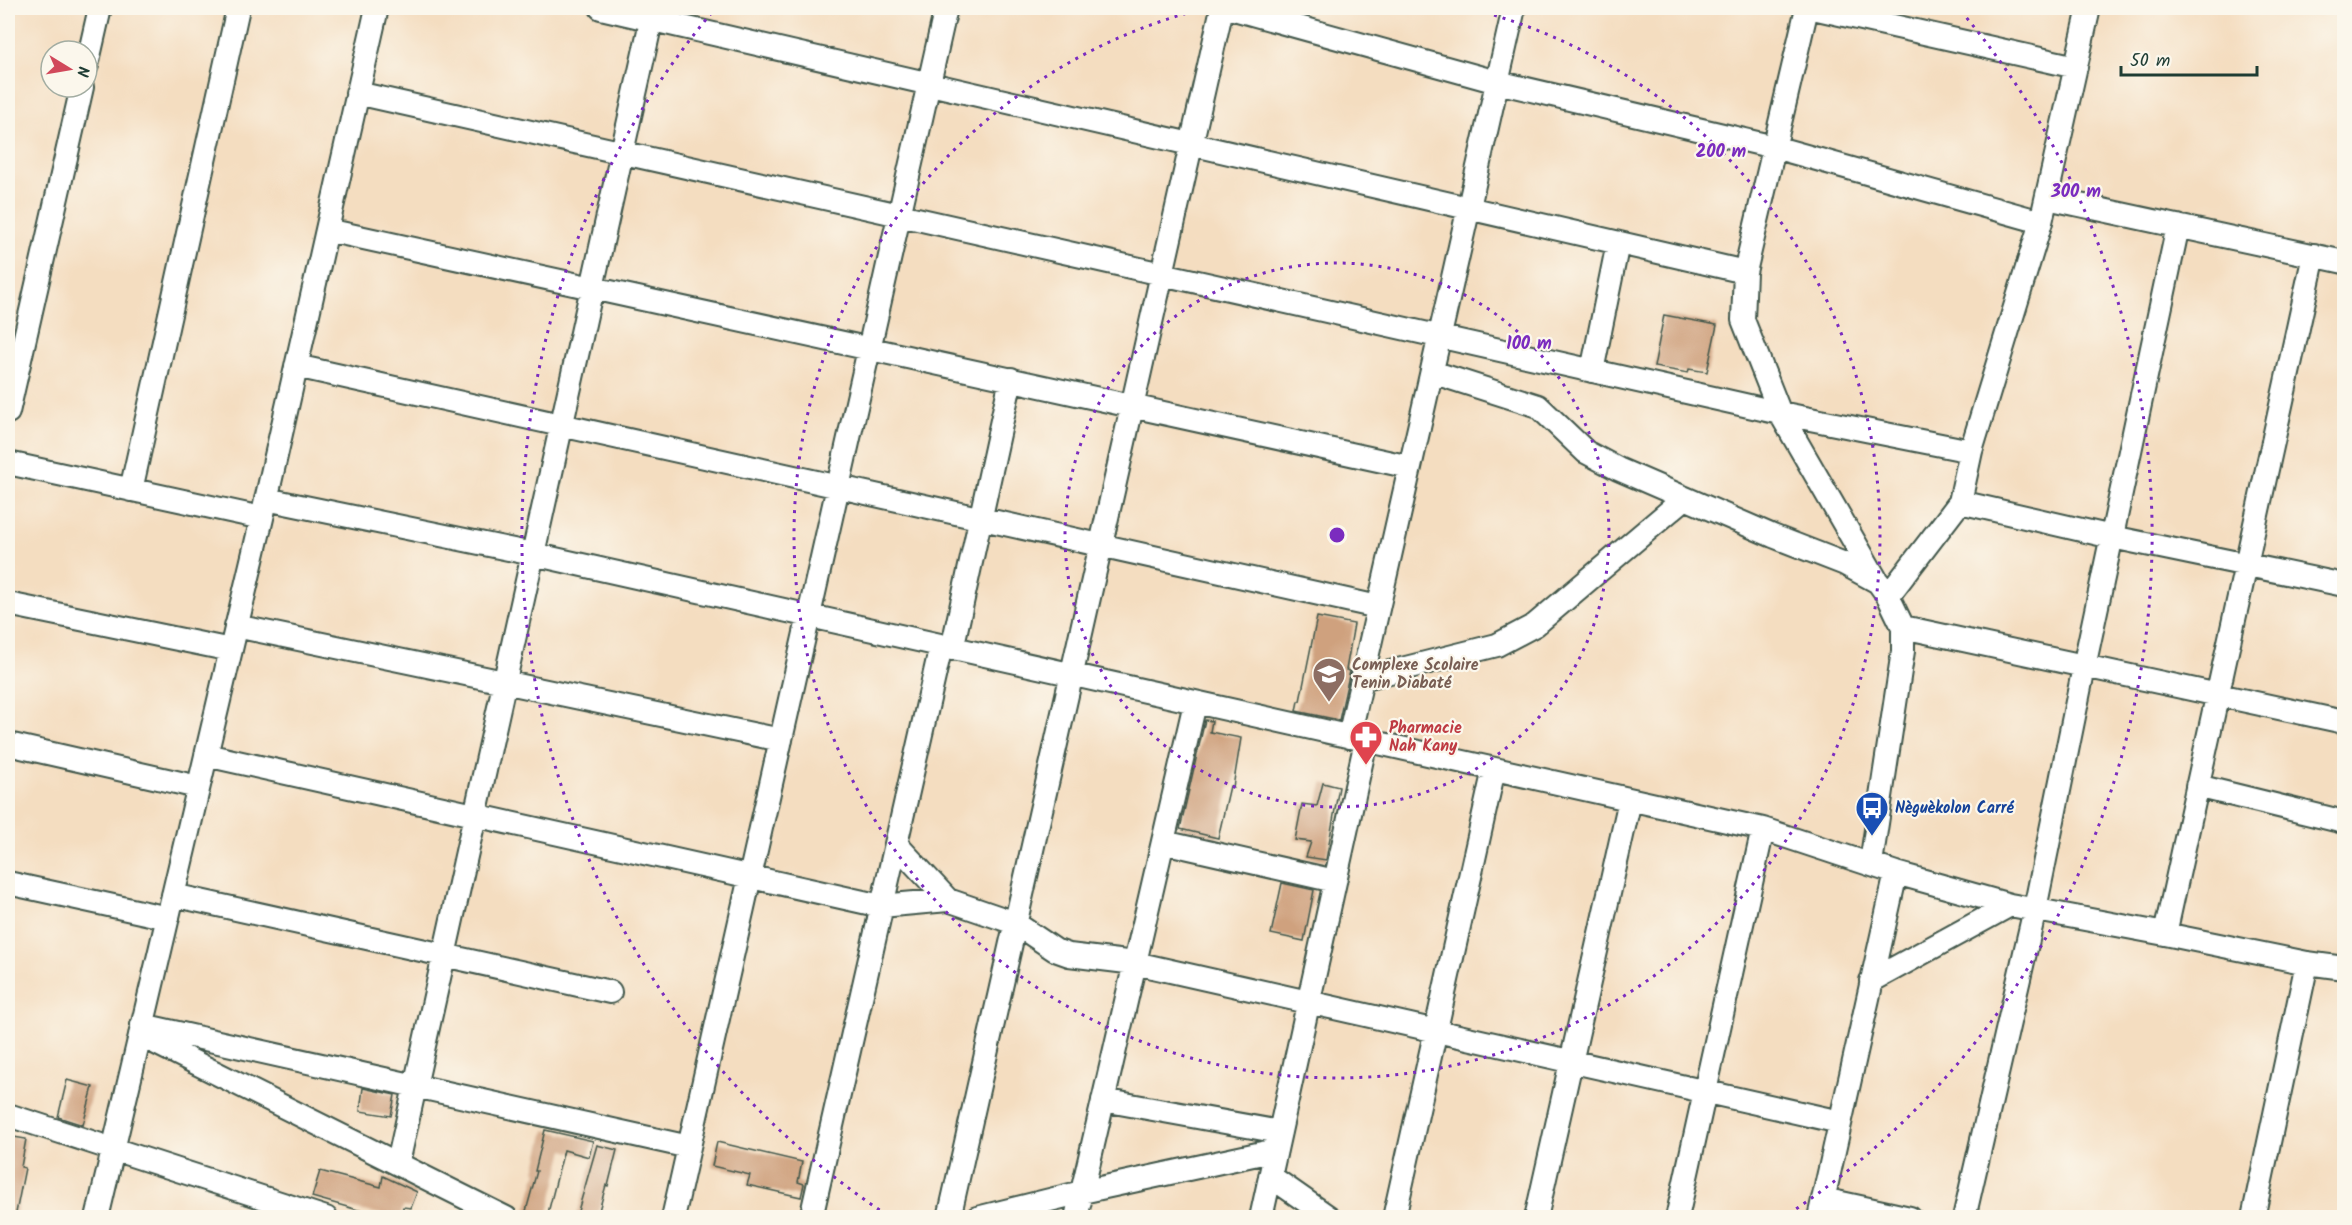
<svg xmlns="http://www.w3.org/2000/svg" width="2352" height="1225" font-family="Kalam,sans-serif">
	<rect width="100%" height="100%" fill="#fbf7ec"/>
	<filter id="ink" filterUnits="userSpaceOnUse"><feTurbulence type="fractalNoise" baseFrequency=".0167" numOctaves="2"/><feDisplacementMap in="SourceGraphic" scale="12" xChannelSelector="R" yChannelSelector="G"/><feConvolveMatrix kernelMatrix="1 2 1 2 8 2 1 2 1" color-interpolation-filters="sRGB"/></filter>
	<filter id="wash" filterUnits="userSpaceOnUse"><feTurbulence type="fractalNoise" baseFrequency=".008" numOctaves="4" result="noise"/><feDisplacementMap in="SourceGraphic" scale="24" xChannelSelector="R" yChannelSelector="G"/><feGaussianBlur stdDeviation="1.35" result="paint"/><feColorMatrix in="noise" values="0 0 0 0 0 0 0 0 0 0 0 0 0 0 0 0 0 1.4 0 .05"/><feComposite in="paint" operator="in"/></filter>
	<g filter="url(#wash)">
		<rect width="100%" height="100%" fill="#f4ddc0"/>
		<g id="blocks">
			<!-- building -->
			<path fill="#cfa17e" d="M1664,315L1717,325L1707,372L1689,369L1688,373L1654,367Z
				M1317,617L1354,624L1346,670L1350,671L1339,720L1296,711L1298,701H1300Z
				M1205,720L1212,721L1210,732L1241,738L1233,787L1230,786L1218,838L1180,829Z
				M1323,783L1339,787L1326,860L1306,857L1311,842L1295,840L1302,804L1317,806Z
				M1282,883L1314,890L1304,941L1271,934Z
				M67,1080L93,1087L83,1125L58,1117Z
				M363,1088L395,1095L391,1116L360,1111Z
				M545,1130L593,1141L589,1157L564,1150L547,1217L526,1211L537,1171H535Z
				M8,1136L26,1139L21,1167L25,1168L15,1218H8Z
				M717,1142L802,1162L798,1182L804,1184L801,1197L747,1185L750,1175L712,1166Z
				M597,1145L617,1150L608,1186L606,1185L597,1218H576Z
				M320,1171L381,1187L383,1176L417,1192L411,1208L403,1207L400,1218L358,1210L312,1197Z"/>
		</g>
	</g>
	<g filter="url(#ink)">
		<use href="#blocks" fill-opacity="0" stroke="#3f5549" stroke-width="1.5"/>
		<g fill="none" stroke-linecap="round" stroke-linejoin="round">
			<!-- street casing -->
			<g stroke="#3f5549" stroke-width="26">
				<path id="street" d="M601,8L1745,272
					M1230,8L1497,82L1774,147L2041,222
					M1807,8L1745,272L1743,320L1780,413L1877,581
					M1813,8L2076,67
					M87,65L100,8
					M357,93L1780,413L1971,451
					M2047,198L2344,262
					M327,230L1410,467
					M296,366L1378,607
					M1592,371L1618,243
					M1432,372L1538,406L1586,452L1618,469L1773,536L1845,564L1878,582L1888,596L1903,627V651L1871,863
					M8,412L82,87
					M8,463L262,518
					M131,490L238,8
					M266,499L533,554L1763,829L1896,873L2010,905L2165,934L2307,963L2344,968
					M1960,502L2112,537L2344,585
					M1888,596L1960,502L1971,451L2041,222L2089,8
					M8,604L231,650
					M236,626L781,740
					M1903,627L2344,722
					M952,649L1011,379
					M1362,679L1497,645L1535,625L1685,498
					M1349,737L1514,8
					M8,744L198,787
					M206,755L881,906L948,900L1015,923L1055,950L1069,955L1135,963L1840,1122
					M2197,786L2344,822
					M1163,842L1335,881
					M896,844L948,900
					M8,883L168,918
					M173,895L610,992
					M2165,934L2314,255
					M1871,981L2010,905
					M142,1025L689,1147
					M140,1035L506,1218
					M1103,1100L1280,1132
					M8,1115L326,1218
					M398,1163L654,8
					M1270,1176L1330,1218
					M1823,1199L1910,1218
					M97,1218L262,518L377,8
					M673,1218L946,8
					M811,1218L941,646
					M949,1218L1222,8
					M977,1218L1082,1192L1276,1150
					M1076,1218L1195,703
					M1261,1218L1366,741
					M1394,1218L1494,769
					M1536,1218L1630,800
					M1677,1218L1763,829
					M1819,1218L1896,873
					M1964,1218L2035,909L2084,667L2178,226
					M2253,1218L2307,963"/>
			</g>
			<!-- street -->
			<use href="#street" stroke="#fff" stroke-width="22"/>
		</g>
	</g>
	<!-- distance rings -->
	<g fill="none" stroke="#7b2cbf" stroke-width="3" stroke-dasharray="3 6">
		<circle cx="1337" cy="535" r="272"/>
		<path d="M1468 8A543 543 0 1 1 1206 8"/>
		<path d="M887 1215A815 815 0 0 1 713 11M1961 11A815 815 0 0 1 1787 1215"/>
	</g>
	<!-- icons -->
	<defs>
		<g id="school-pin" transform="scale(1.725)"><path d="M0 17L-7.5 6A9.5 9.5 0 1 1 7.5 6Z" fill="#8d6e63" stroke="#fbf7ec"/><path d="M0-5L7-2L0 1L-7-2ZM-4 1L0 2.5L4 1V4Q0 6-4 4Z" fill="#fff"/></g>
		<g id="pharmacy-pin" transform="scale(1.725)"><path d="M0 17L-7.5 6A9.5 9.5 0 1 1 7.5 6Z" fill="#e0444e" stroke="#fbf7ec"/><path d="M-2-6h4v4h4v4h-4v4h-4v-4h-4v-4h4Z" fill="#fff"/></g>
		<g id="bus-pin" transform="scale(1.725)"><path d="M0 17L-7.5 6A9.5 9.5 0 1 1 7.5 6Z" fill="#1a4fb4" stroke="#fbf7ec"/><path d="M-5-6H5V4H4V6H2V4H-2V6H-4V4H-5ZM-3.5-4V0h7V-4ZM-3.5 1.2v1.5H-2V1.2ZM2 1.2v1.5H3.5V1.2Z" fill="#fff"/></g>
	</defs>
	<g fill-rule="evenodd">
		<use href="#school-pin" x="1329" y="674"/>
		<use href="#pharmacy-pin" x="1366" y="737"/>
		<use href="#bus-pin" x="1872" y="808"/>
	</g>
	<g text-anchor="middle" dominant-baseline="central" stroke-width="4.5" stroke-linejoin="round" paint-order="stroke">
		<!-- education labels -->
		<g font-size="16" font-weight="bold" fill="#785e54" stroke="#fbf7ec" text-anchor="start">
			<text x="1352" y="665">Complexe Scolaire<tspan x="1352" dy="18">Tenin Diabaté</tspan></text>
		</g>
		<!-- health labels -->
		<g font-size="16" font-weight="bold" fill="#be3a42" stroke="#fbf7ec" text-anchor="start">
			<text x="1389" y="728">Pharmacie<tspan x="1389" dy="18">Nah Kany</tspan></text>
		</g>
		<!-- transit labels -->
		<g font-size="16" font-weight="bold" fill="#164399" stroke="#fbf7ec" text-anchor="start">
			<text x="1895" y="808">Nèguèkolon Carré</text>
		</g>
	</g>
	<circle cx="1337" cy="535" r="9" fill="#7b2cbf" stroke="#fbf7ec" stroke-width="3"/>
	<g font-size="18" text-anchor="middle" font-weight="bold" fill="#7b2cbf" stroke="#fbf7ec" stroke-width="4.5" stroke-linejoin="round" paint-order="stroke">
		<text x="1721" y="157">200 m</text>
		<text x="2076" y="197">300 m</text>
		<text x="1529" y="349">100 m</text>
	</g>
	<!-- margin -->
	<rect width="2352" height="1225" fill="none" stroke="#fbf7ec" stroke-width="30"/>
	<!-- north arrow -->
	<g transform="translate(69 69) rotate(101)"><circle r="28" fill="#fbf7ec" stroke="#a3ada2" stroke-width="1.5"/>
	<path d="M0-4.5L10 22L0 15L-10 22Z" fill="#d1495b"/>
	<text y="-9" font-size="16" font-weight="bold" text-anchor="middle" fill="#1f3d34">N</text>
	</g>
	<!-- scale -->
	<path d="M2121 66v9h136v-9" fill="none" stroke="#1f3d34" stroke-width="3"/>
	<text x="2130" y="66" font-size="18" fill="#1f3d34" stroke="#fbf7ec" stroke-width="4.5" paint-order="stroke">50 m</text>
</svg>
